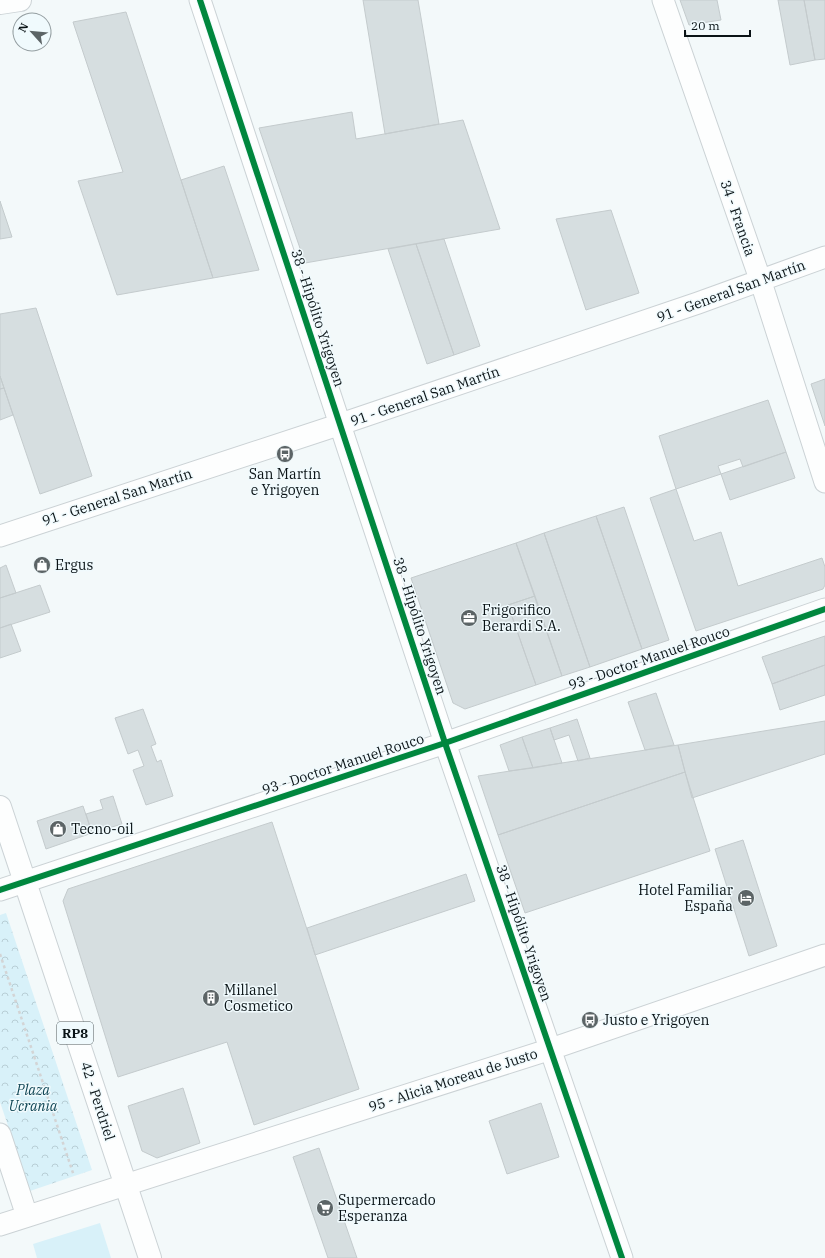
<svg xmlns="http://www.w3.org/2000/svg" width="825" height="1258" font-family="'IBM Plex Serif',serif">
	<defs>
		<pattern id="park-crowns" width="20" height="18" patternUnits="userSpaceOnUse"><rect width="20" height="18" fill="#d8f1f9"/><path d="M2 6a3 3 0 1 1 6 0M12 15a3 3 0 1 1 6 0" fill="none" stroke="#b8ced5"/></pattern>
	</defs>
	<rect width="100%" height="100%" fill="#f3f9fa"/>
	<!-- park -->
	<path fill="url(#park-crowns)" d="M6,913L92,1170L30,1191L0,1102V915Z"/>
	<!-- pitch -->
	<path fill="#d8f1f9" d="M100,1223L111,1258H37L33,1244Z"/>
	<!-- building -->
	<path fill="#d6dee0" stroke="#c4cbcd" d="M363,0H418L439,124L385,134Z
		M680,0H717L721,20L689,25Z
		M778,0H804L815,60L790,65Z
		M804,0H825V59L815,60Z
		M126,12L213,278L117,295L78,181L123,172L73,22Z
		M352,112L356,139L463,120L500,229L305,263L259,128Z
		M224,166L259,270L213,278L181,180Z
		M0,201L12,237L0,239Z
		M611,210L639,293L586,310L556,219Z
		M444,239L480,346L454,355L416,244Z
		M416,244L454,355L427,364L388,249Z
		M36,308L92,476L40,494L0,376V314Z
		M0,376L4,388L0,389Z
		M825,379V426L811,384Z
		M4,388L13,415L0,420V389Z
		M768,400L786,452L743,467L740,459L718,466L721,474L676,489L659,436Z
		M786,452L795,478L730,500L721,474Z
		M676,489L694,541L721,532L738,586L822,558L825,567V585L823,589L696,631L650,498Z
		M624,507L669,640L642,649L596,516Z
		M596,516L642,649L590,667L544,533Z
		M544,533L590,667L562,676L516,543Z
		M516,543L535,596L508,605L536,685L465,709L453,703L411,578Z
		M6,565L16,593L0,598V568Z
		M40,585L50,612L0,628V598Z
		M535,596L562,676L536,685L508,605Z
		M11,624L21,651L0,658V628Z
		M825,636V665L772,684L762,657Z
		M825,665V695L780,710L772,684Z
		M656,693L674,745L645,750L628,702Z
		M143,709L156,744L151,746L157,762L161,760L173,796L146,805L133,770L144,766L138,750L128,754L115,718Z
		M577,719L590,758L578,761L569,735L554,740L550,728Z
		M825,721V754L692,798L678,745Z
		M550,728L562,763L533,768L522,737Z
		M522,737L533,768L509,771L500,745Z
		M678,745L685,772L498,835L478,776Z
		M685,772L710,851L525,913L498,835Z
		M113,796L122,824L92,833L86,814L103,809L100,800Z
		M83,806L92,833L46,849L37,821Z
		M272,822L359,1089L254,1125L227,1042L118,1077L63,901L68,889Z
		M743,840L777,946L749,956L715,849Z
		M466,874L475,901L315,955L307,928Z
		M183,1088L200,1143L157,1158L142,1151L128,1106Z
		M541,1103L559,1157L507,1174L489,1121Z
		M319,1148L357,1258H328L293,1157Z"/>
	<g fill="none" stroke-linecap="round" stroke-linejoin="round">
		<!-- street casing -->
		<g stroke="#cbd2d5" stroke-width="23">
			<path id="street" d="M200,0L445,743L622,1258
				M663,0L760,279L825,482
				M0,536L341,424L698,303L825,257
				M0,890L445,743L825,609
				M0,1134L27,1216
				M0,1225L551,1049L825,955"/>
		</g>
		<!-- primary casing -->
		<g stroke="#cbd2d5" stroke-width="24">
			<path id="primary" d="M0,3L20,0
				M0,807L150,1258"/>
		</g>
		<!-- path -->
		<path stroke="#d3d4d5" stroke-width="2.5" stroke-dasharray="3 3" stroke-linecap="butt" d="M0,954L74,1176"/>
		<!-- street -->
		<use href="#street" stroke="#fdfefe" stroke-width="21"/>
		<!-- primary -->
		<use href="#primary" stroke="#fdfefe" stroke-width="22"/>
		<!-- cycleway casing -->
		<g stroke="#f0fafd" stroke-width="8">
			<path id="cycleway" d="M200,0L445,743L622,1258
				M0,890L445,743L825,609"/>
		</g>
		<!-- cycleway -->
		<use href="#cycleway" stroke="#00873e" stroke-width="6"/>
	</g>
	<!-- icons -->
	<defs>
		<g id="bus-disc" transform="scale(0.9)"><circle r="9.5" fill="#5c6466" stroke="#f0fafd"/><path d="M-5-6H5V4H4V6H2V4H-2V6H-4V4H-5ZM-3.5-4V0h7V-4ZM-3.5 1.2v1.5H-2V1.2ZM2 1.2v1.5H3.5V1.2Z" fill="#fff"/></g>
		<g id="shop-disc" transform="scale(0.9)"><circle r="9.5" fill="#5c6466" stroke="#f0fafd"/><path d="M-5-2.5h2.3a2.7 3.5 0 0 1 5.4 0H5L5.5 6h-11ZM-1.5-2.5h3a1.5 2.3 0 0 0-3 0Z" fill="#fff"/></g>
		<g id="office-disc" transform="scale(0.9)"><circle r="9.5" fill="#5c6466" stroke="#f0fafd"/><path d="M-6-3h4V-5.5h4V-3h4V5H-6ZM-1-4.5V-3h2v-1.5ZM-6 0V1H6V0Z" fill="#fff"/></g>
		<g id="hotel-disc" transform="scale(0.9)"><circle r="9.5" fill="#5c6466" stroke="#f0fafd"/><path d="M-6-4.5h1.5V1H6V5H4.5V3h-9V5H-6ZM-4 0a1.8 1.8 0 1 1 3.6 0ZM.5 0V-2.5h3Q6-2.5 6 0Z" fill="#fff"/></g>
		<g id="building-disc" transform="scale(0.9)"><circle r="9.5" fill="#5c6466" stroke="#f0fafd"/><path d="M-4-6H4V6H1V3H-1V6H-4ZM-2.5-4.3h1.7v1.8h-1.7ZM.8-4.3h1.7v1.8H.8ZM-2.5-1h1.7V.8h-1.7ZM.8-1h1.7V.8H.8Z" fill="#fff"/></g>
		<g id="supermarket-disc" transform="scale(0.9)"><circle r="9.5" fill="#5c6466" stroke="#f0fafd"/><path d="M-6-5.5h2.5l.6 2H6L4.5 2H-2.5L-4.4-4H-6ZM-1.5 3.2a1.3 1.3 0 1 0 .1 0ZM3 3.2a1.3 1.3 0 1 0 .1 0Z" fill="#fff"/></g>
	</defs>
	<g fill-rule="evenodd">
		<use href="#bus-disc" x="285" y="454"/>
		<use href="#shop-disc" x="42" y="565"/>
		<use href="#office-disc" x="469" y="618"/>
		<use href="#shop-disc" x="58" y="829"/>
		<use href="#hotel-disc" x="746" y="898"/>
		<use href="#building-disc" x="211" y="998"/>
		<use href="#bus-disc" x="590" y="1020"/>
		<use href="#supermarket-disc" x="325" y="1208"/>
	</g>
	<g text-anchor="middle" dominant-baseline="central" stroke-width="3" stroke-linejoin="round" paint-order="stroke">
		<!-- shield labels -->
		<rect fill="#f0fafd" stroke="#4f585b" stroke-width="1" x="57" y="1022" width="36" height="22" rx="3"/>
		<g font-size="13" font-weight="bold" fill="#0a1316">
			<text x="75" y="1033">RP8</text>
		</g>
		<!-- street labels -->
		<g font-size="14" fill="#0a1316" stroke="#f0fafd">
			<text transform="translate(738 218) rotate(71)">34 - Francia</text>
			<text transform="translate(731 291) rotate(-20)">91 - General San Martín</text>
			<text transform="translate(318 318) rotate(72)">38 - Hipólito Yrigoyen</text>
			<text transform="translate(425 396) rotate(-19)">91 - General San Martín</text>
			<text transform="translate(117 497) rotate(-18)">91 - General San Martín</text>
			<text transform="translate(420 626) rotate(72)">38 - Hipólito Yrigoyen</text>
			<text transform="translate(649 658) rotate(-19)">93 - Doctor Manuel Rouco</text>
			<text transform="translate(343 764) rotate(-18)">93 - Doctor Manuel Rouco</text>
			<text transform="translate(524 933) rotate(71)">38 - Hipólito Yrigoyen</text>
			<text transform="translate(453 1080) rotate(-18)">95 - Alicia Moreau de Justo</text>
			<text transform="translate(98 1101) rotate(72)">42 - Perdriel</text>
		</g>
		<!-- poi labels -->
		<g font-size="14" fill="#0a1316" stroke="#f0fafd" text-anchor="start">
			<text x="285" y="474" text-anchor="middle">San Martín<tspan x="285" dy="16">e Yrigoyen</tspan></text>
			<text x="55" y="565">Ergus</text>
			<text x="482" y="610">Frigorifico<tspan x="482" dy="16">Berardi S.A.</tspan></text>
			<text x="71" y="829">Tecno-oil</text>
			<text x="733" y="890" text-anchor="end">Hotel Familiar<tspan x="733" dy="16">España</tspan></text>
			<text x="224" y="990">Millanel<tspan x="224" dy="16">Cosmetico</tspan></text>
			<text x="603" y="1020">Justo e Yrigoyen</text>
			<text x="338" y="1200">Supermercado<tspan x="338" dy="16">Esperanza</tspan></text>
		</g>
		<!-- park labels -->
		<g font-size="14" font-style="italic" fill="#104655" stroke="#f0fafd">
			<text x="33" y="1090">Plaza<tspan x="33" dy="16">Ucrania</tspan></text>
		</g>
	</g>
	<!-- north arrow -->
	<g transform="translate(32 32) rotate(297)"><circle r="19" fill="#f0fafd" stroke="#949ea1"/>
	<path d="M0-3L7 15L0 10L-7 15Z" fill="#5c6466"/>
	<text y="-6" font-size="11" font-weight="bold" text-anchor="middle" fill="#0a1316">N</text>
	</g>
	<!-- scale -->
	<path d="M685 30v6h65v-6" fill="none" stroke="#0a1316" stroke-width="2"/>
	<text x="691" y="30" font-size="12" fill="#0a1316" stroke="#f0fafd" stroke-width="3" paint-order="stroke">20 m</text>
</svg>
